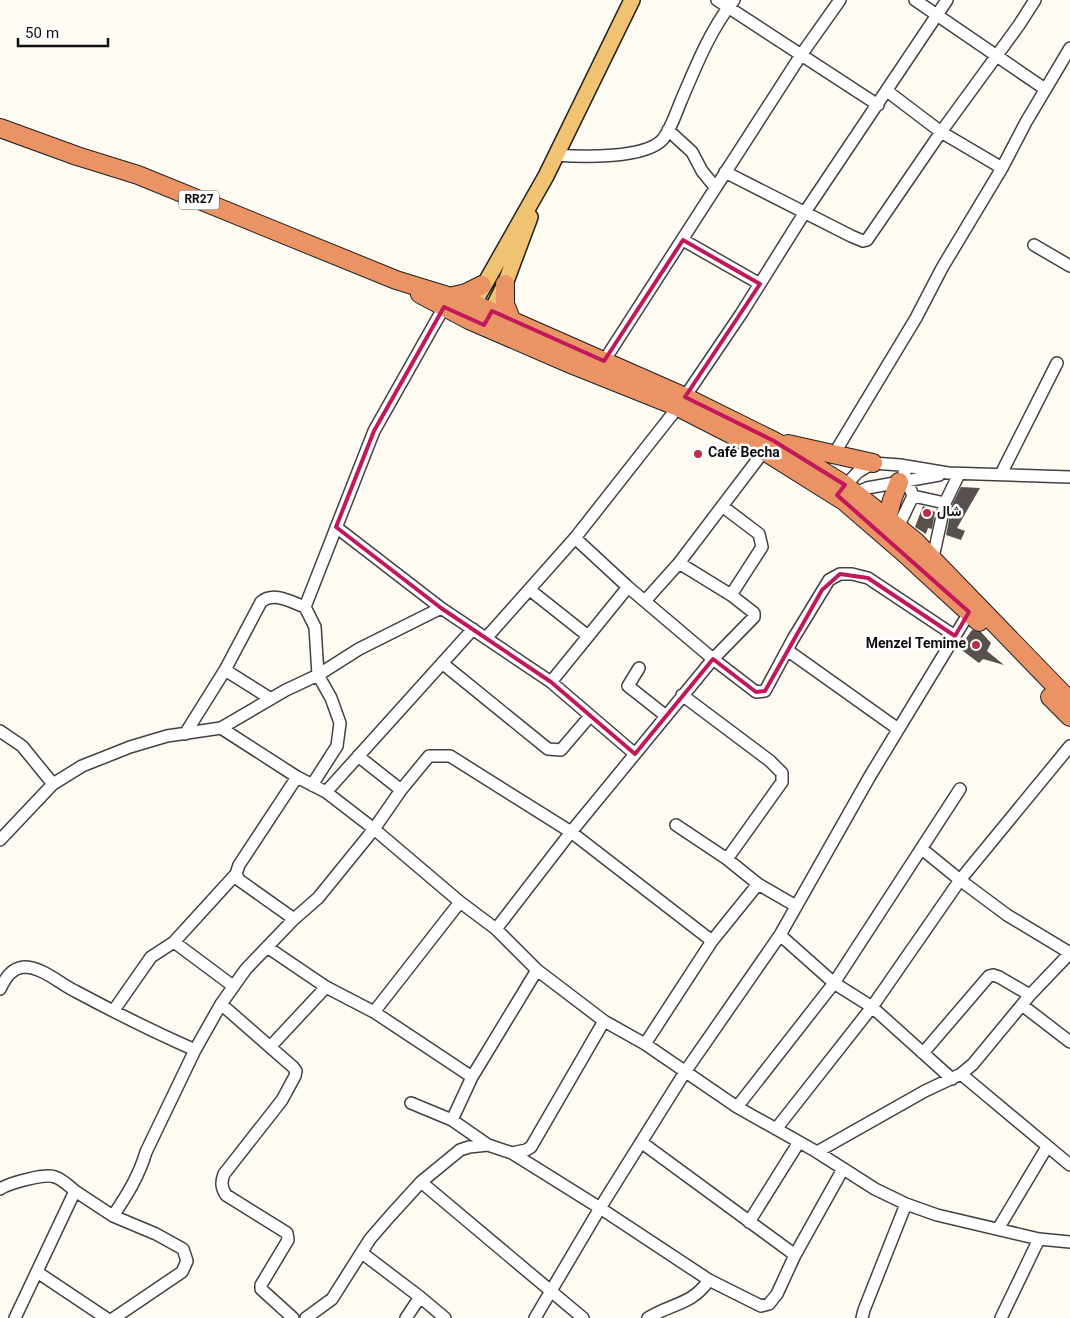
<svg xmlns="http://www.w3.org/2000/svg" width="1070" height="1318" font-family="Georgia,Vazirmatn,serif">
	<rect width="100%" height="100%" fill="#fefbf3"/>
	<!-- building -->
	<path fill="#57504c" d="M961,487L980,488L957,528L965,531L961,540L946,535L952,505Z
		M923,506L935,512L932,529L928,528L926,534L915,527Z
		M972,630L981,632L991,643L987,651L1004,665L983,659L979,663L959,648Z"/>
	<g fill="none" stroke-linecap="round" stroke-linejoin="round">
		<!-- minor casing -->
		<g stroke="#424242" stroke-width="14">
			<path id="minor" d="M717,0L878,105
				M915,0L1045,89
				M887,91L941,132L1002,168
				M668,130L692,152L702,171L715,187
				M556,155C581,157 646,159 663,139C671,129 676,113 681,101C696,66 710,30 734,0
				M725,172L851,236L863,241L867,240L941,132L1019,25L1035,0
				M683,240L760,284
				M1034,245L1070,266
				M604,361L801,55L840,0
				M834,454L916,318L942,268L1002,168L1026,122L1070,48
				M1001,474L1057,363
				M841,490L858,472L873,463L900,465L948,473L1070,477
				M852,495L867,488L939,475
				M913,496L945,503
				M722,506L759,534L762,547L731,595
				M336,527L441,608
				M898,527L913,496L904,473
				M932,562L945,503L959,474
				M679,563L731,595L754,613V617L713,659L756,692L765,691L793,639L829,580L840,574H852L868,578L955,636
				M530,590L588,636
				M645,601L679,563L764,451
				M305,607L374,431L444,307
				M487,637L575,538L678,407L741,314L805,212L947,0
				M787,650L898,729
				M442,663L548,749L561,750L590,716
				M639,668L628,686L666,716
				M225,670L271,699
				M551,682L628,587
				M682,695L770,761L782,773V782L727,859
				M221,728L297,777L326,792L374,829L460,902L496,929L537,970L604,1021
				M0,731L22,746L53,784
				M185,734L225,670L261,602C274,591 291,602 305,607L315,627L318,675L331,698L340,723L337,746L312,785
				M358,756L401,790
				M326,792L473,629
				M676,825L727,859L758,884L796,906
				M0,840L53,784L82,766L130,747L167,736L221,728L286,690L318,675L359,649L441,608L551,682L635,754
				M922,849L960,880L1070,746
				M294,919L239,880L236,874L239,865L297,777
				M496,929L571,832L713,659L628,587L575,538
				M780,935L834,983L872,1007L952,1079
				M174,942L233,986
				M267,947L326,987L374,1012L472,1077
				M0,989C5,979 11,968 24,967C42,967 59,983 75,991C114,1012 154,1032 195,1050L221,1004L246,969L294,919L318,898L374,829L401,790L429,756H450L571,832L712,941
				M221,1004L293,1067L296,1071L295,1076L282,1100L224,1174C221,1182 221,1187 226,1195L287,1233L288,1240L261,1285V1289L293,1318
				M1022,1005L1070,1042
				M114,1010L151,957L174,942L236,874
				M374,1012L460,902
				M645,1044L712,941L758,884
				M270,1047L326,987
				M923,1053L989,976L993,975L999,977L1030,995
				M961,1074L1070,1165
				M411,1103L452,1120L488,1145
				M737,1107L834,983L960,789
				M452,1120L472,1077L537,970
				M776,1129L872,1007L960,880L1007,915L1070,953
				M641,1142L795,1255
				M817,1152L925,1091L961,1074L973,1064L1030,995L1070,953
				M512,1153L600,1208L709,1280
				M421,1182L583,1318
				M0,1189C9,1183 46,1173 55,1177C62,1179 69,1186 75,1191
				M113,1216L156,1234L183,1249L187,1261L182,1272L114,1318
				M749,1222L799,1142
				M998,1229L1047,1147
				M362,1253L420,1297L445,1318
				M37,1272L106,1318
				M15,1318L75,1191L113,1216C127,1195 139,1176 146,1152L195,1050
				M306,1318L332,1299L370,1239L390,1216L421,1182L460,1150L469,1147L488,1145L512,1153L526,1150L531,1147L604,1021L645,1044L737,1107L817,1152L875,1189L906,1204L937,1215L1039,1239L1070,1242
				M406,1318L420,1297
				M535,1318L600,1208L685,1072L780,935L870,776L972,608
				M648,1318C672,1303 692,1305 709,1280L761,1306L769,1304L777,1294L795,1255L843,1169
				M862,1318L864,1310L906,1204
				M1001,1318L1039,1239"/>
		</g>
		<!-- major casing -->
		<g stroke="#202020" stroke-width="18">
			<path id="major" d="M478,296L546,176L632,0
				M486,322L505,284L530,217"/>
		</g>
		<!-- highway casing -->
		<g stroke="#202020" stroke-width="20">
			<path id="highway" d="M0,128L77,156L138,175L396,280L474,304L685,397L774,441L845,485L915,541L1070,701
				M505,284V304L511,319
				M420,294L469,320L573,365L678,407L764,451L844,501L903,552L979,622
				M453,296L466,293L482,285
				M788,444L873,463
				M887,519L892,500L899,482
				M1050,697L1070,717"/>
		</g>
		<!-- minor -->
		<use href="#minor" stroke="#fff" stroke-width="11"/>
		<!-- major -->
		<use href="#major" stroke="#efc372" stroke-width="15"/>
		<!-- highway -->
		<use href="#highway" stroke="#ea9365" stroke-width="18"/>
	</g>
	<!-- marked area -->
	<path fill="none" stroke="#c2185b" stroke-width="4" stroke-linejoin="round" d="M683,240L760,284L685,397L774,441L845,485L837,495L969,612L955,636L868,578L840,574L822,590L765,691L756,692L713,659L635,754L551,682L441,608L336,527L374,431L444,307L484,325L492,311L604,361Z"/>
	<!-- markers -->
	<g fill="#b73045" stroke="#fff" stroke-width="2">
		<circle cx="698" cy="454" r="5"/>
		<circle cx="927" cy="513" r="5"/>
		<circle cx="976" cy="645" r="5"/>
	</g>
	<g text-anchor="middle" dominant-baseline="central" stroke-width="5" stroke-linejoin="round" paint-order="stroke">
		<!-- shield labels -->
		<rect fill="#fff" stroke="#575757" stroke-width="1" x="179" y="190.5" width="40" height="19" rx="4"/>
		<g font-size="12" font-weight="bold" fill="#0f0f0f">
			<text x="199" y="200">RR27</text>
		</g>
		<!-- poi labels -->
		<g font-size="14" font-weight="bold" fill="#0f0f0f" stroke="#fff" text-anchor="start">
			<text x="708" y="454">Café Becha</text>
			<text x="937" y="513">شال</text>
			<text x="966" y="645" text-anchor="end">Menzel Temime</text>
		</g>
	</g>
	<!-- scale -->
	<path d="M18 38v8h90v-8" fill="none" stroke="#0f0f0f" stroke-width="2.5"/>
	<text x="25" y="38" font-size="15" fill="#0f0f0f" stroke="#ffffff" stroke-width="4" paint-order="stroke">50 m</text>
</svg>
